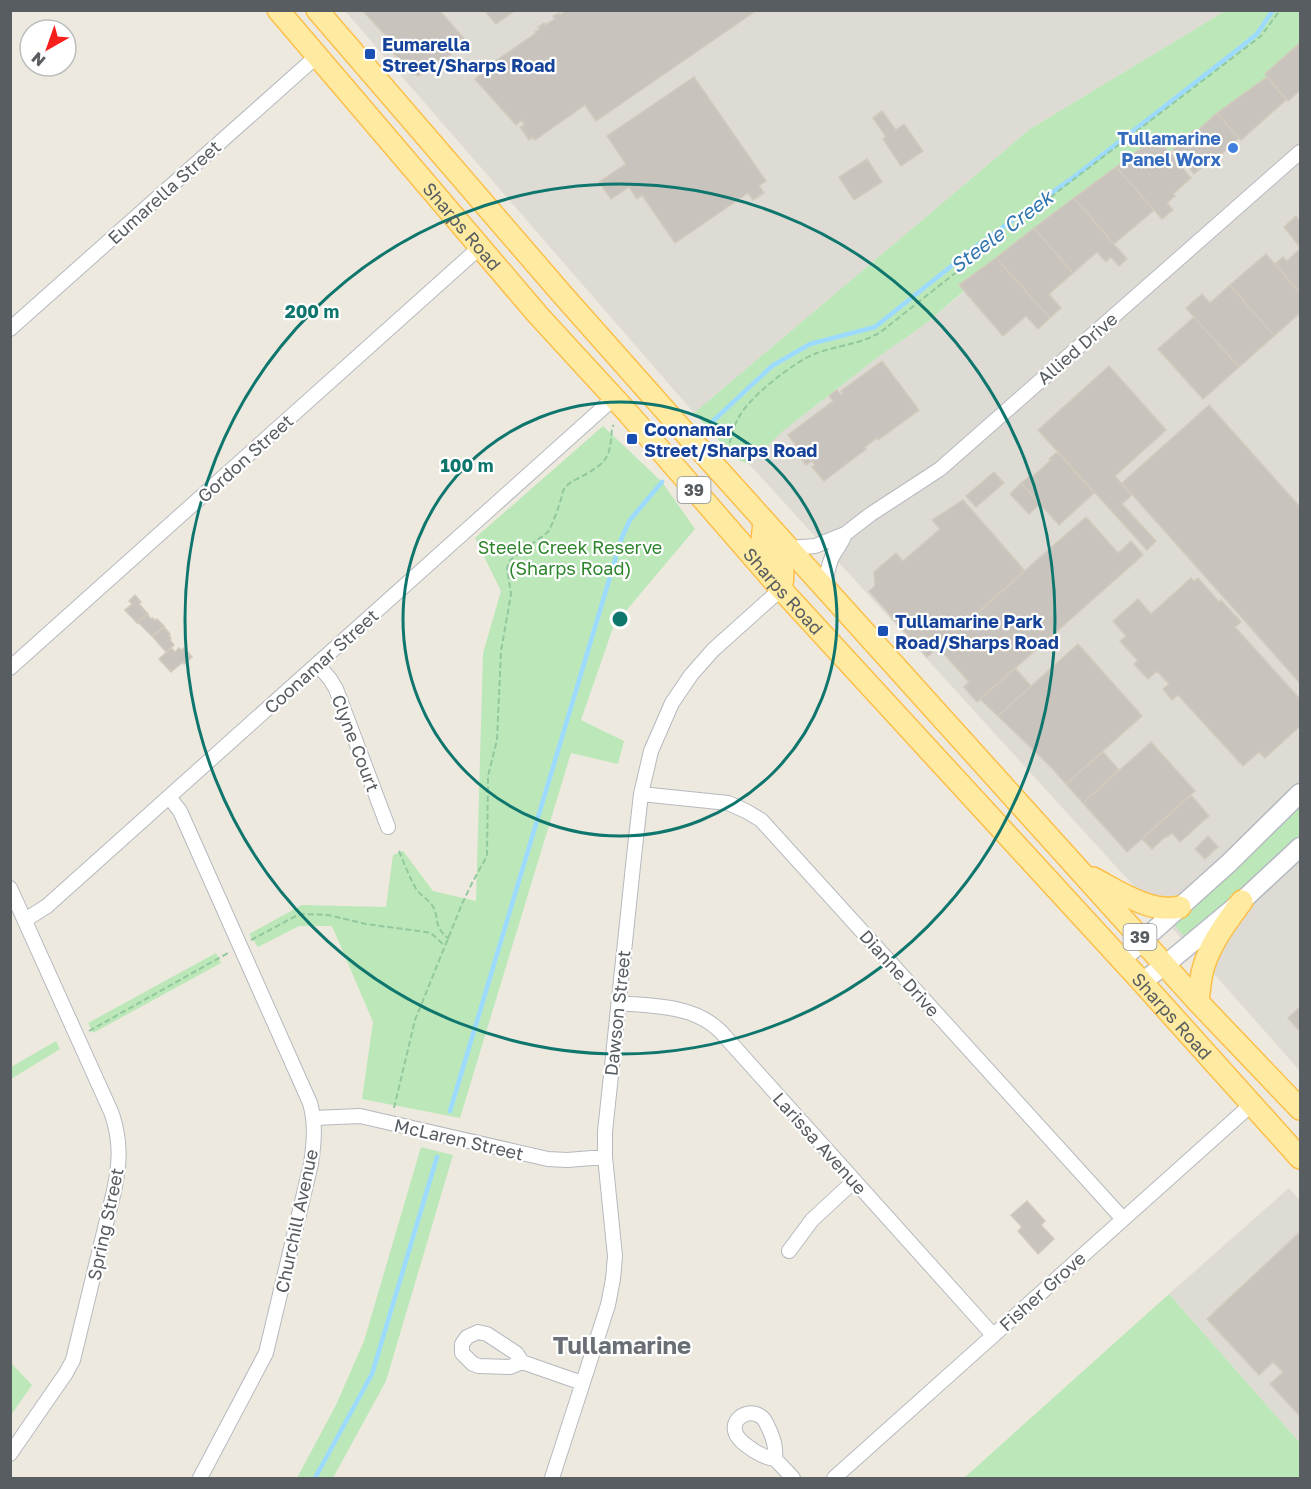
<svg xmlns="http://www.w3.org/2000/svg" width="1311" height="1489" font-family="'Golos Text',sans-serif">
	<rect width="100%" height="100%" fill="#ede9df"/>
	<!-- industrial -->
	<path fill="#dddbd4" d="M345,11H1225L1030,129L694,413Z
		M1300,43V1071L1223,984L749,464L783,431L878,357L924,325L964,292L959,286L1156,137L1194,130L1266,77L1265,74Z
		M1289,1188L1300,1201V1443L1169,1294Z"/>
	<!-- green -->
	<path fill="#bce7b9" d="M1225,11H1300V43L1265,74L1267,77L1217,113L1196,132L1194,130L1169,152L1155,137L959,286L964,291L924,325L878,357L783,431L749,464L736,459L694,413L1030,129Z
		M603,426L662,482L695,529L614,625L581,720L624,741L618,764L571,753L460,1118L362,1099L373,1022L332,926H299L258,947L249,934L302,905L386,907L393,855L403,851L433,891L476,901L483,653L501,591L475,538Z
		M1300,805V835L1188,941L1173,923Z
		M216,953L221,963L93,1033L88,1023Z
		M56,1041L60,1049L11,1079V1067Z
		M421,1147L453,1155L386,1381L333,1478H297L336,1405L364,1341Z
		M1169,1294L1300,1443V1478H964Z
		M11,1363L32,1385L11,1415Z"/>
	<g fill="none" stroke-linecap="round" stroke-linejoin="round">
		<!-- stream -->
		<path stroke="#9ddaff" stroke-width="4.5" d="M713,421L772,366L810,344L875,327L979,244L1074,177L1237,50L1257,34L1273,10
			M450,1111L622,537L630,520L662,482
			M315,1478L372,1374L437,1157"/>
	</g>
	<!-- building -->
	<path fill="#c8c3bc" stroke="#d2cabd" stroke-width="1.5" d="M364,10H439L468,43L418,76L415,73L413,75L389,48L391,46L389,44L393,40L390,37L388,38L363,11Z
		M484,10H516L496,24Z
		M567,10H757L596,121L585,105L535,140L533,137L529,140L520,127L524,125L522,120L516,125L475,79L497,60L536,33L535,32L540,29L538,27L544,23L545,25L555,19L553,16L559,13L560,15Z
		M1300,43V90L1288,101L1265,74Z
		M694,77L766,181L759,186L764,193L753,200L748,193L675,243L642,195L637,199L629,187L611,199L599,182L626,164L607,136Z
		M1267,77L1286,100L1241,140L1217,113Z
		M882,111L896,130L904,124L923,151L901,166L883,139L886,137L873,118Z
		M1217,113L1239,138L1218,157L1216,155L1194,174L1173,149L1194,130L1196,132Z
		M1156,137L1191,178L1173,194L1175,196L1167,203L1173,210L1162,219L1116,167Z
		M867,159L882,182L854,200L839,177Z
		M1116,167L1154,210L1114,244L1074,198Z
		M1074,198L1127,259L1119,266L1111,257L1106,262L1097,252L1073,273L1034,228Z
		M1296,216L1300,221V247L1284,227Z
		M1034,228L1073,273L1049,294L1061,308L1050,318L996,258Z
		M1300,249V293L1275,264L1283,257L1287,261Z
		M1266,254L1300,293V313L1274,336L1230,285Z
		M996,258L1050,318L1038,329L1026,316L1003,336L959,285Z
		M1230,285L1274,336L1239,367L1186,308L1202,294L1210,303Z
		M1194,317L1239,367L1203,399L1158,349Z
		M882,361L919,410L878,440L877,438L865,447L866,449L824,481L812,467L815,465L812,461L806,465L798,455L804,450L801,446L798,448L788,435L833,401L829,396L837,390L841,395L843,394L841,391Z
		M1109,366L1166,430L1115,476L1132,495L1122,504L1156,541L1147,550L1038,430Z
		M1209,405L1300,507V683L1122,483Z
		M1057,452L1094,493L1059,525L1021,483L1030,476L1031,478L1051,460L1049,459Z
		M994,472L1004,483L976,507L966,496Z
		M1021,483L1040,504L1029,514L1010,494Z
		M963,500L1025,571L927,657L869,591L875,586L874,572L896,553L903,561L940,529L932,520Z
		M1086,517L1118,553L1131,541L1143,555L977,702L964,687L969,682L938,647Z
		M1191,578L1194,581L1198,578L1219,602L1221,600L1241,622L1235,627L1300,699V726L1265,758L1259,752L1243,766L1178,695L1172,700L1163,689L1169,684L1157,671L1148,679L1134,664L1138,661L1120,641L1126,636L1113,621L1138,599L1151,614Z
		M135,595L141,602L139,604L148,614L137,623L125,610L132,604L129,601Z
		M147,614L151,619L153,618L155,621L157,619L164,626L152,636L138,622Z
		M164,627L170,634L169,635L171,638L170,640L174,645L166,652L153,637Z
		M1078,644L1142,716L1066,784L1052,768L998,716Z
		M171,648L175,652L179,648L181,650L184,648L192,657L184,664L183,662L171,672L159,659Z
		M1015,668L1031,686L998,716L980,699Z
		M1151,742L1195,791L1127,852L1083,803Z
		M1103,752L1119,770L1083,803L1066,784Z
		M1191,795L1209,816L1180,842L1172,833L1167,837L1166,836L1152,849L1142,839Z
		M1208,836L1218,847L1205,859L1195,849Z
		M1300,1007V1031L1288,1018Z
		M1027,1201L1045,1221L1041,1225L1054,1239L1038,1254L1018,1231L1022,1227L1011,1215Z
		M1300,1232V1416L1270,1384L1283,1372L1273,1362L1259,1375L1207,1319Z"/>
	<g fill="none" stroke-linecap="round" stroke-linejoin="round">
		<!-- street casing -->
		<g stroke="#b5b9be" stroke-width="16">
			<path id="street" d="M10,329L317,56
				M789,548L815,546L845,534L871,514L940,469L1300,152
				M824,587C826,577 828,567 832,557C836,549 842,543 845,534
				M317,664L330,679L336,689L388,827
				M10,668L479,248
				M641,794L728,803L746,811L761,820L1123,1219
				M169,797L180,811L310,1103C316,1124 314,1143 311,1164L266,1353L200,1478
				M10,888L112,1114C121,1142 120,1163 114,1191L73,1360L66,1373L10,1454
				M25,920L47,906L614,398
				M619,1003C650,1006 687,1005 713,1025C720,1030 725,1036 730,1042L993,1335
				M314,1118L360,1116L548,1159L567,1160L605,1157
				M789,1251L812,1220L854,1181
				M522,1362L510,1367L479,1366L473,1364L462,1353V1344L467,1337L478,1332L487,1334L516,1353L522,1362L582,1383
				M775,1459C776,1448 774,1441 770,1431C767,1426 766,1419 760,1416C745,1406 720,1426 746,1445C755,1452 764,1458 775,1459L793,1478
				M552,1478L608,1305L613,1279L615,1256L605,1157V1132L635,847L641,794L651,751L672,703L691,675L713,650L781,589
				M834,1478L1252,1104"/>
		</g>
		<!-- secondary casing -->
		<g stroke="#b5bac0" stroke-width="21">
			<path id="secondary" d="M1121,960L1229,863L1300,793
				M1142,982L1165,965L1242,901L1300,847"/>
		</g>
		<!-- primary casing -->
		<g stroke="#fdbf49" stroke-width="24">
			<g id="primary">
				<path id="s1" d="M278,10L538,315L628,413L781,589L1142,982L1300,1158"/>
				<path d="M317,10L561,293L686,434L1198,1002L1300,1109"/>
				<path d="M764,522L762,540C779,559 787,561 781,589"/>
				<path d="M1093,878C1118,891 1151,914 1180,907"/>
				<path d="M1198,1002C1199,993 1200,983 1202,973C1208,946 1226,923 1242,901"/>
			</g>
		</g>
		<!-- path -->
		<path stroke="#92c89e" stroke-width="2" stroke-dasharray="6 3" stroke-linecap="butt" d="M728,452C730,440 733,427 739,417C750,396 795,361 817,353C839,345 863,344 882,331L1065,186L1261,36L1280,10
			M399,851C404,863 409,876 415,887C419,895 427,898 432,905C441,919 431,924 449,939
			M251,940L296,916L303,914L328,915L366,924L426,932L431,933L445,946
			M89,1031L228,953
			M394,1108L415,1020L462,904L472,883L487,856L488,776L497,740L501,651L511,594L507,568L510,560L548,532C553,523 557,512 560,502C562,497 562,493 564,489C568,483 573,481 579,478C608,462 610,459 612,427L614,425"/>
		<!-- street -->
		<use href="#street" stroke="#fff" stroke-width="14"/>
		<!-- secondary -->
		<use href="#secondary" stroke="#fff" stroke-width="18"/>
		<!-- primary -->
		<use href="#primary" stroke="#ffeaa2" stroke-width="21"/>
	</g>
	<!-- distance rings -->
	<g fill="none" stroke="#0f766e" stroke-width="3">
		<circle cx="620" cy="619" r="217"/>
		<circle cx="620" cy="619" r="435"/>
	</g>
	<!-- markers -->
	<g fill="#1a4fb4" stroke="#fff" stroke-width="2">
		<rect x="364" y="48" width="12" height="12" rx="3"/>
		<rect x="626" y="433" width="12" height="12" rx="3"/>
		<rect x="877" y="625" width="12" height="12" rx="3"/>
	</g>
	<circle fill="#3f7fe0" stroke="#fff" stroke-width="2" cx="1233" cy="148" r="6"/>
	<g text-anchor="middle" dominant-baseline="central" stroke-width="4.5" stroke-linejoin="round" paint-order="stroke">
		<!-- shield labels -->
		<g fill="#fff" stroke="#8a8e91" stroke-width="1.5">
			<rect x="677.5" y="477" width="33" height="26" rx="4.5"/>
			<rect x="1123.5" y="924" width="33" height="26" rx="4.5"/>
		</g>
		<g font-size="16" font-weight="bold" fill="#585d62">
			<text x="694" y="490">39</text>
			<text x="1140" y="937">39</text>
		</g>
		<!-- transit labels -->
		<g font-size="18" font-weight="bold" fill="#164399" stroke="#fff" text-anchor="start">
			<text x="382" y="44">Eumarella<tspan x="382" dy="21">Street/Sharps Road</tspan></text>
			<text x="644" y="429">Coonamar<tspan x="644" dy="21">Street/Sharps Road</tspan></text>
			<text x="895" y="621">Tullamarine Park<tspan x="895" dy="21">Road/Sharps Road</tspan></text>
		</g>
		<!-- shop labels -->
		<g font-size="18" font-weight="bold" fill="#366cbe" stroke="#fff" text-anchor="end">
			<text x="1221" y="138">Tullamarine<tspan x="1221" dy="21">Panel Worx</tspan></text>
		</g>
		<!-- street labels -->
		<g font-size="18" fill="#585d62" stroke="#fff">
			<text transform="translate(164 192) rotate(-42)">Eumarella Street</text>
			<text stroke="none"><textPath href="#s1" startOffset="284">Sharps Road</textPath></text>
			<text transform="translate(1077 348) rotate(-41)">Allied Drive</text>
			<text transform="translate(245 458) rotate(-42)">Gordon Street</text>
			<text stroke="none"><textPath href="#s1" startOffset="770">Sharps Road</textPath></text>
			<text transform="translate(321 661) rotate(-42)">Coonamar Street</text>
			<text transform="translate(356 743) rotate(69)">Clyne Court</text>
			<text transform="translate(900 973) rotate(48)">Dianne Drive</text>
			<text transform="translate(617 1013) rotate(-84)">Dawson Street</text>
			<text stroke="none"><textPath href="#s1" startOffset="1346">Sharps Road</textPath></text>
			<text transform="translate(459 1139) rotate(13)">McLaren Street</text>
			<text transform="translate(820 1143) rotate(48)">Larissa Avenue</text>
			<text transform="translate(296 1221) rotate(-78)">Churchill Avenue</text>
			<text transform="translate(105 1224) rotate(-78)">Spring Street</text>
			<text transform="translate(1042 1291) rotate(-42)">Fisher Grove</text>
		</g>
		<!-- park labels -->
		<g font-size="18" fill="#2e852d" stroke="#fff">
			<text x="570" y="547">Steele Creek Reserve<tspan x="570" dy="21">(Sharps Road)</tspan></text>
		</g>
		<!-- water labels -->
		<g font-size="20" font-style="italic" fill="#3176af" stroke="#fff">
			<text transform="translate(1001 231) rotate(-37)">Steele Creek</text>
		</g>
		<!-- district labels -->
		<g font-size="24" font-weight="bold" fill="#696f74" stroke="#fff">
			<text x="622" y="1344">Tullamarine</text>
		</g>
	</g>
	<circle cx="620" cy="619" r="9" fill="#0f766e" stroke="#fff" stroke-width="3"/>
	<g font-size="18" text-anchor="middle" font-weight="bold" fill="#0f766e" stroke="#fff" stroke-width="4.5" stroke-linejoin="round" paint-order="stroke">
		<text x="312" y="318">200 m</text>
		<text x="467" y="472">100 m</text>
	</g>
	<!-- border -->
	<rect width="1311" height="1489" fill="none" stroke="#585d62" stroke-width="24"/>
	<!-- north arrow -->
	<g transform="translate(48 48) rotate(220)"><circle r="28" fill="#ffffff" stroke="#bcbec0" stroke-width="1.5"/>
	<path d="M0-4.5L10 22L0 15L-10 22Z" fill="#f71f1b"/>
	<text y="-9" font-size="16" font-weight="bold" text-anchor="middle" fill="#585d62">N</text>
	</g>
</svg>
